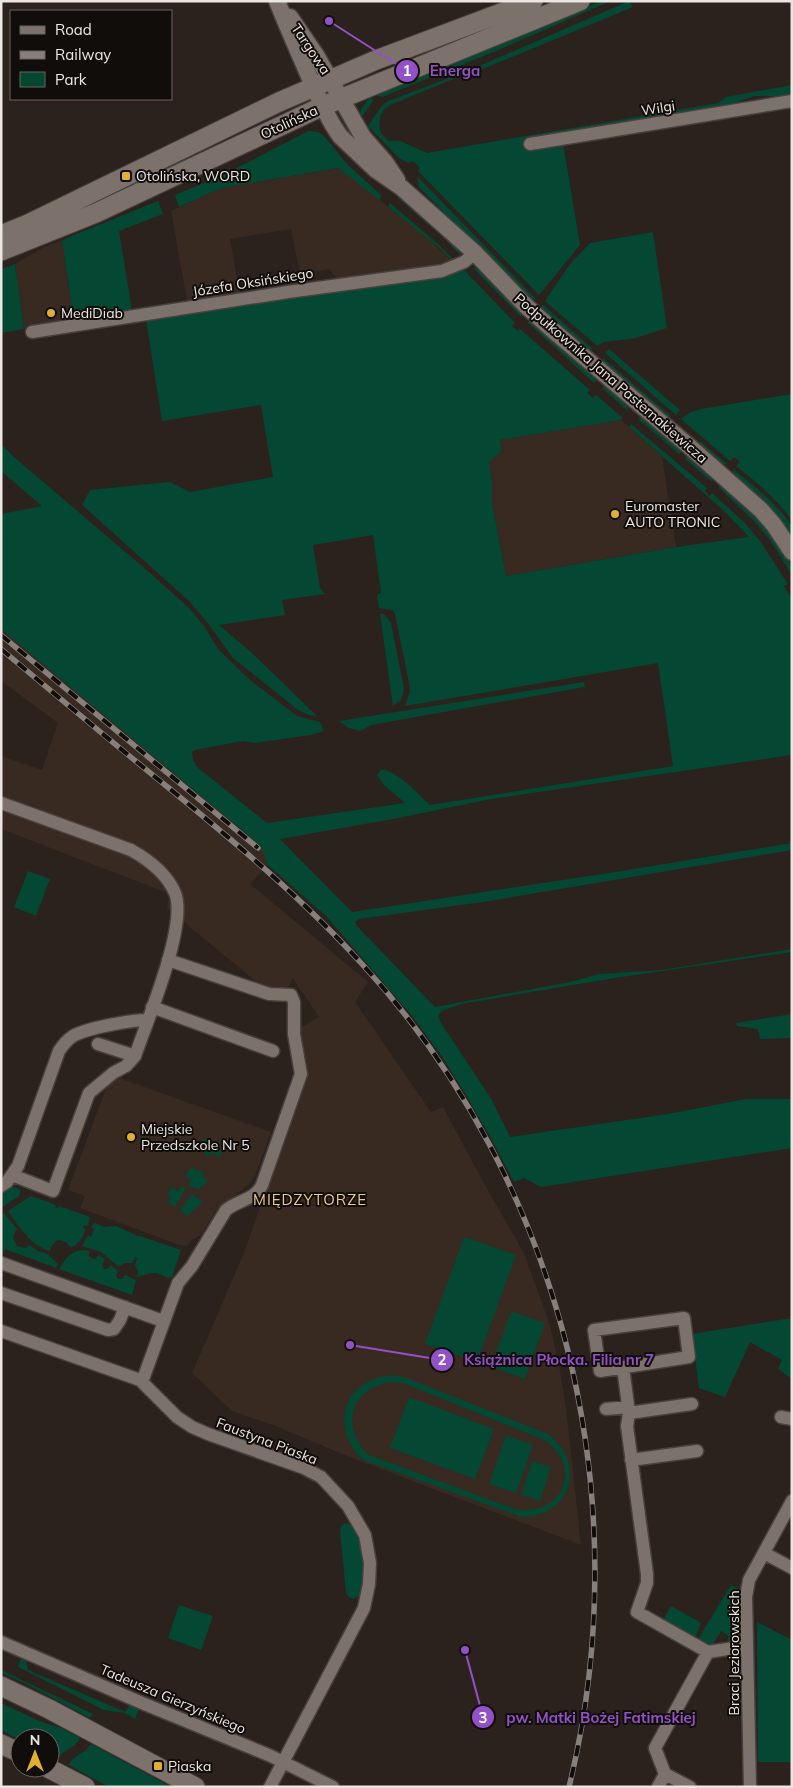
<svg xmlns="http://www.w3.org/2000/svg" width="793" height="1788" font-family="Mulish,sans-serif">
	<rect width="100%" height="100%" fill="#2b221e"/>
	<!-- built -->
	<path fill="#382921" d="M339,168L418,230L453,262L439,266L337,279L329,269L300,274L291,229L230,239L240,293L187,301L171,211L221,188Z
		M62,240L74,321L24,329L15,264L44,247Z
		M621,420L662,456L676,547L506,576L492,502V481L489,461L502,451L500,440Z
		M1,626L277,856L250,884L368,982L355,1002L431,1112L443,1107L485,1185L524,1253L550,1325L560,1371L566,1407L581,1545L347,1456L273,1425L232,1411L192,1373L244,1253L305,1077L298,1029L319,1017L293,978L281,1002L167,908L170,894L1,829V756L42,770L58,723L1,681Z
		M111,1075L271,1132L255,1176L249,1184L218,1208L200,1235L192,1240L187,1246L179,1245L80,1208L85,1196L68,1190Z"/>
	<!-- green -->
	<path fill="#044732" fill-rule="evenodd" d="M601,1H611L496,51L382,97L378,96L377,93L470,57Z
		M629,1L633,7L483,69L458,77L390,105L384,109L380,117L379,126L381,133L388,141H400L427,153L718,103L726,97L792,85V96H755L712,110L563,143L580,245L539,295L418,171L420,168L413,161L408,163L399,158L368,126L381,107L386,102L477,67Z
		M371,96L373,101L360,120L361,109Z
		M308,131L318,132L324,136L347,164L382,196L379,200L338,168L222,188L179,207L175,195L221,176Z
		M417,176L536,299L530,300L528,298L419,187Z
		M398,198L404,199L461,250L460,255L445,239Z
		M158,201L163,214L119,231L132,310L74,321L62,240Z
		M390,203L439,245L455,261L453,262L438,247L388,207Z
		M653,232L667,328L636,338L604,342L597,346L545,301L570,264L590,243Z
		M15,264L24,329L1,333V269Z
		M473,268H481L521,311V317Z
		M464,270L515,323L512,326L517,331L520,329L590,390L587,393L593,398L596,395L623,418L621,420L500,440L502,451L489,462L492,481V502L506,576L676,547L749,537L723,510L629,427L631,424L707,488L705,491L710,496L712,493L746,524L760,541L788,584L784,586L792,599V755L491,799L393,819L280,839L352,912L622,871L792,843V850L483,902L359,919L355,922L357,926L435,1007L570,982L599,974L661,970L792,949V952L615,978L461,1004L444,1010L438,1015L441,1023L490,1097L510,1137L668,1114L746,1099H792V1148L541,1187L524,1178L514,1182L491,1138L466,1095L443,1058L413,1017L326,916L268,865L261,846L1,629V514L42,506L1,471V444L14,457L149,572L189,608L204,626L219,650L250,680L297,716L320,722L324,731L311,735L255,743L243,741L195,750L192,752L193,760L197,767L267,823L405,803L384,785L377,775L382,769C401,774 416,792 430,805L673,766L658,663L405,706L410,691L409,683L395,614L393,610L379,608L377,595L381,593L373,535L313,545L320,588L325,594L282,600L285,615L219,625L251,652L317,716L309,715L298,710L233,658L207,622L189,601L82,505L90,490L170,482L190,492L273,477L261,405L162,421L146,319L447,275Z
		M542,304L593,349L587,350L542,310Z
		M527,322H532L595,375L596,381L594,383Z
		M609,349L680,410L676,415L605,353Z
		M603,358L672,417L662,415L603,364Z
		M606,386C615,393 628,400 628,411L602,388Z
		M792,394V520C776,499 757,482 736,466L740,462L734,457L730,461L681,419L691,412L701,409Z
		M641,417H643L683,450L679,454L638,419Z
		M699,442H701L727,464L721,465L697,445Z
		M688,455L712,477V482L685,459Z
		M733,469C747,480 787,512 792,528C792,530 792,533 792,536L777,514L733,475Z
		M720,486H724C744,506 792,545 792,575L769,539L755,522L718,487Z
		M380,614H384L391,623L403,683L404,690L401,700L393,706Z
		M584,682L585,687L371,725L361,731L349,728L339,721Z
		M28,871L50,879L36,916L14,907Z
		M792,1014V1038L760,1039L758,1029L737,1026L736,1023Z
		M205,1138L222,1152L219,1158L214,1153L207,1156L204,1153L206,1149L203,1147L199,1150L196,1146Z
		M192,1167L197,1171L200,1170L204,1173L203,1177L208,1182L199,1189L188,1186L191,1180L185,1176Z
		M9,1185L21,1190L19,1196L1,1208V1191Z
		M181,1186L186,1188L175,1207L168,1203L171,1197L167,1194L172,1187L178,1191Z
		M192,1194L203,1202L187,1216L180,1210Z
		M31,1196L56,1205L55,1207L58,1208L59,1206L90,1217L88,1226L84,1225L83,1228L86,1229C83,1237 79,1244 71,1248L66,1242L58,1240L52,1245L50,1251C31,1246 20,1227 8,1212L9,1210Z
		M4,1213L17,1229L13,1237L17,1246L25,1248L30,1245L38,1251L48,1254L58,1264L56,1268L5,1249L1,1258V1215Z
		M94,1223L105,1227L116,1226L136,1235V1236H140L181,1250L172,1277L168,1278C153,1270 153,1273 137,1277L138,1272L135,1265L137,1258L135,1257L132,1263H124L119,1267L101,1252L82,1246L88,1235L91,1237L94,1229L91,1227Z
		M464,1237L516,1255L477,1362L425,1344Z
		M85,1250L89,1251V1256L91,1258L95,1259L99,1255L105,1259L102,1265L104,1269H107L111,1265L118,1271L116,1276L118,1279H122L125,1275L136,1280L132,1295L59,1269C65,1258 73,1249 85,1250Z
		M511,1311L545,1323L525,1379L491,1367Z
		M792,1318V1379L778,1369L782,1360L750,1342L725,1397L699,1388L692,1334Z
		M393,1375L404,1377L548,1434C588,1464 571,1517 521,1517L363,1460C328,1427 344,1378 393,1375ZM389,1382L403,1383L544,1440C584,1467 563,1517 515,1509L367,1454C341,1424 350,1391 389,1382Z
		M409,1397L494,1429L475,1479L390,1448Z
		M506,1435L533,1445L516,1493L489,1484Z
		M532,1461L551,1467L540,1501L521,1495Z
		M345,1523L352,1525C364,1542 369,1578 359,1596C354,1600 349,1599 346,1593L340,1531L341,1526Z
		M731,1585L741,1590L742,1634L739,1641L731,1643L727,1640L729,1636L721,1631L712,1646L698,1639Z
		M179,1605L213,1616L201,1650L168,1638Z
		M671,1606L701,1623L695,1638L663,1620Z
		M757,1622L792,1640V1762H758Z
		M25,1658L28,1670L125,1712L130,1705L139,1708L135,1719L125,1713L104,1710L18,1667L20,1660Z
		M1,1670L93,1714L90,1718L26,1684L1,1673Z
		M1,1703L39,1721L61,1728L80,1738C76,1748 63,1750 57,1759L50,1755V1738H20V1740L1,1730Z
		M91,1744L171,1787H109L69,1765C73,1755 86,1753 91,1744Z"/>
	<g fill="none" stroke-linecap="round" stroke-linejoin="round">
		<!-- minor casing -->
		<g stroke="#48403d" stroke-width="15">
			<path id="minor" d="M530,144L792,101
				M32,332L288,292L442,271L464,262L475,253
				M1,803L131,850C149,860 167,874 175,893C188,925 147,1021 135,1056L98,1044
				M152,1007L273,1051
				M12,1175L53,1191L89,1093L113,1073L126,1066L135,1056
				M1,1186L7,1182L18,1166L59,1051C63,1045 67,1040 73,1036C87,1028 131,1020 147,1020
				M1,1263L163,1321
				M1,1293L108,1330L114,1329L120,1320L125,1307
				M684,1318L689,1357L600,1371L594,1330Z
				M1,1331L140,1380L177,1417L192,1427L208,1434L304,1468L321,1477L348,1506L365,1535L370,1563L369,1584L364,1608L270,1787
				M623,1367L629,1413L627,1426L647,1574V1583L637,1612L708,1652
				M142,1382L178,1283L192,1266L226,1210C238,1200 255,1200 262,1185L301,1074L294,1034V1002L291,995L269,994L168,960
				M606,1409L628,1407
				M629,1413L692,1404
				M781,1417L792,1419
				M631,1460L697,1451
				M764,1553L792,1568
				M1,1642L142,1703L271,1756L333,1787
				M665,1774L690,1787
				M658,1787L665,1774L655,1748L708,1652L747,1646
				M750,1787L746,1597L749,1580L792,1501"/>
		</g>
		<!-- tertiary casing -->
		<g stroke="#48403d" stroke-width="19">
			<path id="tertiary" d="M277,1C289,31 302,60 315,90C323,105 330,124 341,137L376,170L402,188L475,253L526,306L556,333L690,447L761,510L774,525L792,552
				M290,17L316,55L363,137L385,162L397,180"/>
		</g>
		<!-- secondary casing -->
		<g stroke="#48403d" stroke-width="21">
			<path id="secondary" d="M1,235L28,224L279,102L376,60L533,1
				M1,251L96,213L323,106L580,1
				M1,1686L49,1709L195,1787
				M1,1744L20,1753
				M48,1768L85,1787"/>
		</g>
		<!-- minor -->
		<use href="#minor" stroke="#7d716c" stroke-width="12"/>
		<!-- tertiary -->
		<use href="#tertiary" stroke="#7d716c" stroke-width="16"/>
		<!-- secondary -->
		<use href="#secondary" stroke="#7d716c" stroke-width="19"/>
		<!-- rail casing -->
		<g stroke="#877f7c" stroke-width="5.5">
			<path id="rail" d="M1,635L258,848
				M1,649C57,696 113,743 170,789C237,844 304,900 362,964C563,1182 640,1499 569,1787"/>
		</g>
		<!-- rail -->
		<use href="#rail" stroke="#110d0b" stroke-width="4" stroke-dasharray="11" stroke-linecap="butt"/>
	</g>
	<!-- markers -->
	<g fill="#e1af34" stroke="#110d0b" stroke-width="2">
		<rect x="121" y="171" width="10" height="10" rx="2.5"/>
		<circle cx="51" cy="313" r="5"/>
		<circle cx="615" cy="514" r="5"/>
		<circle cx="131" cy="1137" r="5"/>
		<rect x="153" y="1761" width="10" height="10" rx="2.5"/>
	</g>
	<g text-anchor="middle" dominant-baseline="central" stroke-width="4" stroke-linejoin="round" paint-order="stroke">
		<!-- street labels -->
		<g font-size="14" fill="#ece6e3" stroke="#110d0b">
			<text transform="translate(311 49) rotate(56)">Targowa</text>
			<text transform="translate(658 108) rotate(-9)">Wilgi</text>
			<text transform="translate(289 122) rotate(-25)">Otolińska</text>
			<text transform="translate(253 282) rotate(-9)">Józefa Oksińskiego</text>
			<text transform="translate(611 378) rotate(41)">Podpułkownika Jana Pasternakiewicza</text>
			<text transform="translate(267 1441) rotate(21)">Faustyna Piaska</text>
			<text transform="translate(734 1653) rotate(-90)">Braci Jeziorowskich</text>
			<text transform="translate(173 1699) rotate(23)">Tadeusza Gierzyńskiego</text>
		</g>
		<!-- poi labels -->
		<g font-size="14" fill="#ece6e3" stroke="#110d0b" text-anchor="start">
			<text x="136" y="176">Otolińska, WORD</text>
			<text x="61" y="313">MediDiab</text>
			<text x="625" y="506">Euromaster<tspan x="625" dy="16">AUTO TRONIC</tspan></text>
			<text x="141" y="1129">Miejskie<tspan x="141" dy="16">Przedszkole Nr 5</tspan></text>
			<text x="168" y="1766">Piaska</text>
		</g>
		<!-- neighbourhood labels -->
		<g font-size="15" letter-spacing="1" fill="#edcb81" stroke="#110d0b">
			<text x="310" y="1199">MIĘDZYTORZE</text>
		</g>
	</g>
	<!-- callouts -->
	<path fill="none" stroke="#9251c6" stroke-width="2" d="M329 21L407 71M350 1345L442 1360M465 1650L483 1717"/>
	<g fill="#9251c6" stroke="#110d0b" stroke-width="2">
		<circle cx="329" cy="21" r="5"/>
		<circle cx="350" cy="1345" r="5"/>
		<circle cx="465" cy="1650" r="5"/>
		<circle cx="407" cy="71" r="12"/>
		<circle cx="442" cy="1360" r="12"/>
		<circle cx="483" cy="1717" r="12"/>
	</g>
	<g font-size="15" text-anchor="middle" font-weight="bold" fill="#fff">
		<text x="407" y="76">1</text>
		<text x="442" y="1365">2</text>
		<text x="483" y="1723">3</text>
	</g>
	<g font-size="15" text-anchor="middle" font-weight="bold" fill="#9251c6" stroke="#110d0b" stroke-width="4" stroke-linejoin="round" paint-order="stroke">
		<text x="455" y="76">Energa</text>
		<text x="559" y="1365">Książnica Płocka. Filia nr 7</text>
		<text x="601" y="1723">pw. Matki Bożej Fatimskiej</text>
	</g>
	<!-- border -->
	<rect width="793" height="1788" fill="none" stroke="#ece6e3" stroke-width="5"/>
	<!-- legend -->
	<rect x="10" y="10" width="162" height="90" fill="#110d0b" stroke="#696461"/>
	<rect x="20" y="26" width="25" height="8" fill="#7d716c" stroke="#696461"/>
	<text x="55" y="35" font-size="15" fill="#ece6e3">Road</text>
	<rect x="20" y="51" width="25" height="8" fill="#877f7c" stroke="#696461"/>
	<text x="55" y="60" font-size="15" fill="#ece6e3">Railway</text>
	<rect x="20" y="72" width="25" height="15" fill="#044732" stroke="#696461"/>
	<text x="55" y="85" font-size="15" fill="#ece6e3">Park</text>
	<!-- north arrow -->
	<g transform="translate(35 1753)"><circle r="24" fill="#110d0b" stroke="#696461"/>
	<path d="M0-4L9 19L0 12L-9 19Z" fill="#e1af34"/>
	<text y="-8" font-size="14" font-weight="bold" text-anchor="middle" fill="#ece6e3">N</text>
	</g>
</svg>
